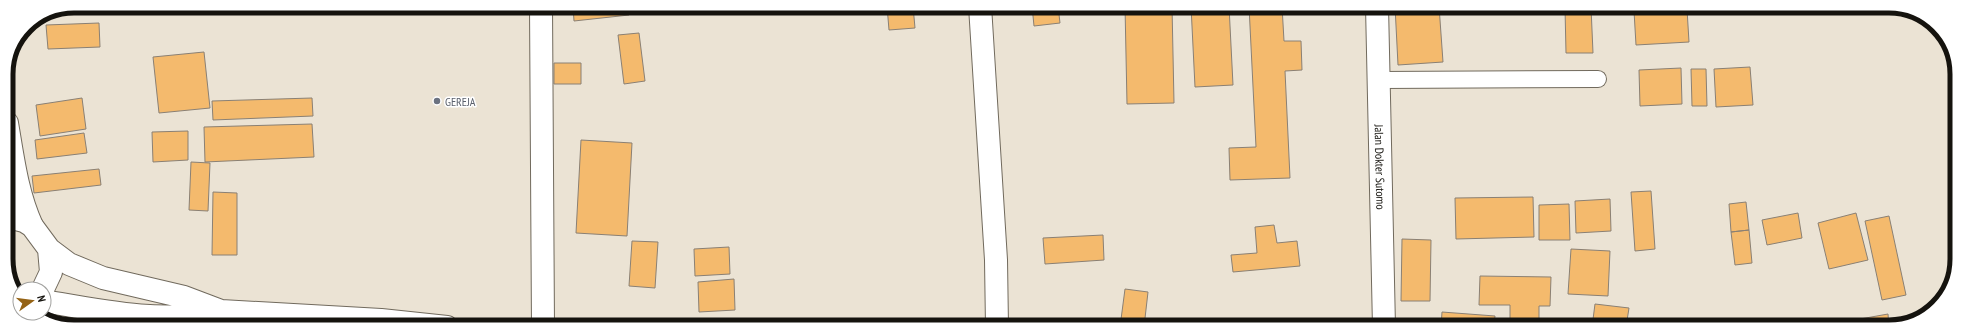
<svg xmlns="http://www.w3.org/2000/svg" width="1963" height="333" font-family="'PT Sans Narrow',sans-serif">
	<rect width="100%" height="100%" fill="#ebe3d4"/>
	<!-- building -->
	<path fill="#f4ba6d" stroke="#8a8074" d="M573,6H628L629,15L574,21Z
		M887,6H913L915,28L889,30Z
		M1032,6H1058L1060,23L1034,26Z
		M1125,6H1172L1174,103L1127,104Z
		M1191,6H1229L1233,85L1195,87Z
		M1249,6H1282L1284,41H1301L1302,70L1285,71L1290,178L1230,180L1229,148L1256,147Z
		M1395,6H1439L1443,62L1398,65Z
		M1591,7L1593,53H1566L1565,8Z
		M1687,9L1689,42L1636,45L1634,11Z
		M99,23L100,47L48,49L46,25Z
		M639,33L645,81L624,84L618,35Z
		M204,52L210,108L159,113L153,57Z
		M554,63H581V84H554Z
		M1750,67L1753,105L1716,107L1714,69Z
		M1681,68L1682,104L1640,106L1639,70Z
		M1691,69H1706L1707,106H1692Z
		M82,98L86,129L40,136L36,105Z
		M312,98L313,116L213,120L212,101Z
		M312,124L314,157L205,162L204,127Z
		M188,131V160L153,162L152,132Z
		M84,133L87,153L37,159L35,140Z
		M581,140L632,143L627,236L576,233Z
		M191,162L210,163L208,211L189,210Z
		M99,169L101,185L34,193L32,176Z
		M1651,191L1655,249L1635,251L1631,192Z
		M213,192L237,193V255H212Z
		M1533,197L1534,237L1456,239L1455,198Z
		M1610,199L1611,231L1576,233L1575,201Z
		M1746,202L1749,230L1731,232L1729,204Z
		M1569,204L1570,240H1539V205Z
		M1798,213L1802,238L1767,245L1762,220Z
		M1856,213L1868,260L1829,269L1818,223Z
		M1889,216L1906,295L1882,300L1865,221Z
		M1274,225L1277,243L1297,241L1300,266L1233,272L1231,255L1257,253L1255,227Z
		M1749,230L1752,263L1735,265L1731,232Z
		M1103,235L1104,260L1045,264L1043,238Z
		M1402,239L1431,240L1430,301H1401Z
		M632,241L658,242L655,288L629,286Z
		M729,247L730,274L695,276L694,249Z
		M1571,249L1610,251L1608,296L1568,294Z
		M1480,276L1551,277L1550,306H1539V327H1501V324L1510,325V305H1479Z
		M734,279L735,310L699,312L698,282Z
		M1125,289L1148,292L1144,327H1120Z
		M1595,304L1629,308L1626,327H1592Z
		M1442,312L1495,316L1494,327H1441Z
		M1888,314L1889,327H1850L1849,321Z"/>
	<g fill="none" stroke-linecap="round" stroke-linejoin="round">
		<!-- service casing -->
		<g stroke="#716a5d" stroke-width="18">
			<path id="service" d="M1380,80L1598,79"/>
		</g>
		<!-- minor casing -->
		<g stroke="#716a5d" stroke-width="24">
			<path id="minor" d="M980,6L996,260L997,327"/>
		</g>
		<!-- tertiary casing -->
		<g stroke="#716a5d" stroke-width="24">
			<path id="tertiary" d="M541,6L543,327"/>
		</g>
		<!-- secondary casing -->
		<g stroke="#716a5d" stroke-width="24">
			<g id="secondary">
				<path id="s1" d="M1377,6L1384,327"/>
			</g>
		</g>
		<!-- primary casing -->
		<g stroke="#716a5d" stroke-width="24">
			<path id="primary" d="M7,123C13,158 17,193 32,226"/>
		</g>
		<!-- trunk casing -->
		<g stroke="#716a5d" stroke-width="24">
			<path id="trunk" d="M8,217L24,221L32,226L49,249L69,264L103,278L184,297L221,311
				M43,289L51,272L49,249
				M44,301C102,311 162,324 221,311L381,320L447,327"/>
		</g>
		<!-- service -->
		<use href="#service" stroke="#fff" stroke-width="16"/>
		<!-- minor -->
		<use href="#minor" stroke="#fff" stroke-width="22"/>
		<!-- tertiary -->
		<use href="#tertiary" stroke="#fff" stroke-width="22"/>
		<!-- secondary -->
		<use href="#secondary" stroke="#fff" stroke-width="22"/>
		<!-- primary -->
		<use href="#primary" stroke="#fff" stroke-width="22"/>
		<!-- trunk -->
		<use href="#trunk" stroke="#fff" stroke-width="22"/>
	</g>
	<!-- markers -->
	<circle fill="#6b7280" stroke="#fff" stroke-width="1.5" cx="437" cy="101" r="4"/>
	<g text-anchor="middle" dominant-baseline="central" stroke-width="3" stroke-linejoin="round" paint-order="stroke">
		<!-- worship labels -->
		<g font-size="12" fill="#5b616d" stroke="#fff" text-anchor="start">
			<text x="445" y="101">GEREJA</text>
		</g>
		<!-- street labels -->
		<g font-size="12" fill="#15130e" stroke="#fff">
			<text stroke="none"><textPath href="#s1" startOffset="161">Jalan Dokter Sutomo</textPath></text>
		</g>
	</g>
	<!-- crop -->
	<path d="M0 0H1963V333H0ZM74 13H1889A61 61 0 0 1 1950 74V259A61 61 0 0 1 1889 320H74A61 61 0 0 1 13 259V74A61 61 0 0 1 74 13Z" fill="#fff" fill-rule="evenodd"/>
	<path fill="none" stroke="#15130e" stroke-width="5" d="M74 13H1889A61 61 0 0 1 1950 74V259A61 61 0 0 1 1889 320H74A61 61 0 0 1 13 259V74A61 61 0 0 1 74 13Z"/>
	<!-- north arrow -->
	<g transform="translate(32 301) rotate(76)"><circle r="19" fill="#ffffff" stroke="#a1a19f"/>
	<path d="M0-3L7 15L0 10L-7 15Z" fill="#956315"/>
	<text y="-6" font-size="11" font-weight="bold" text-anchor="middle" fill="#15130e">N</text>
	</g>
</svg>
